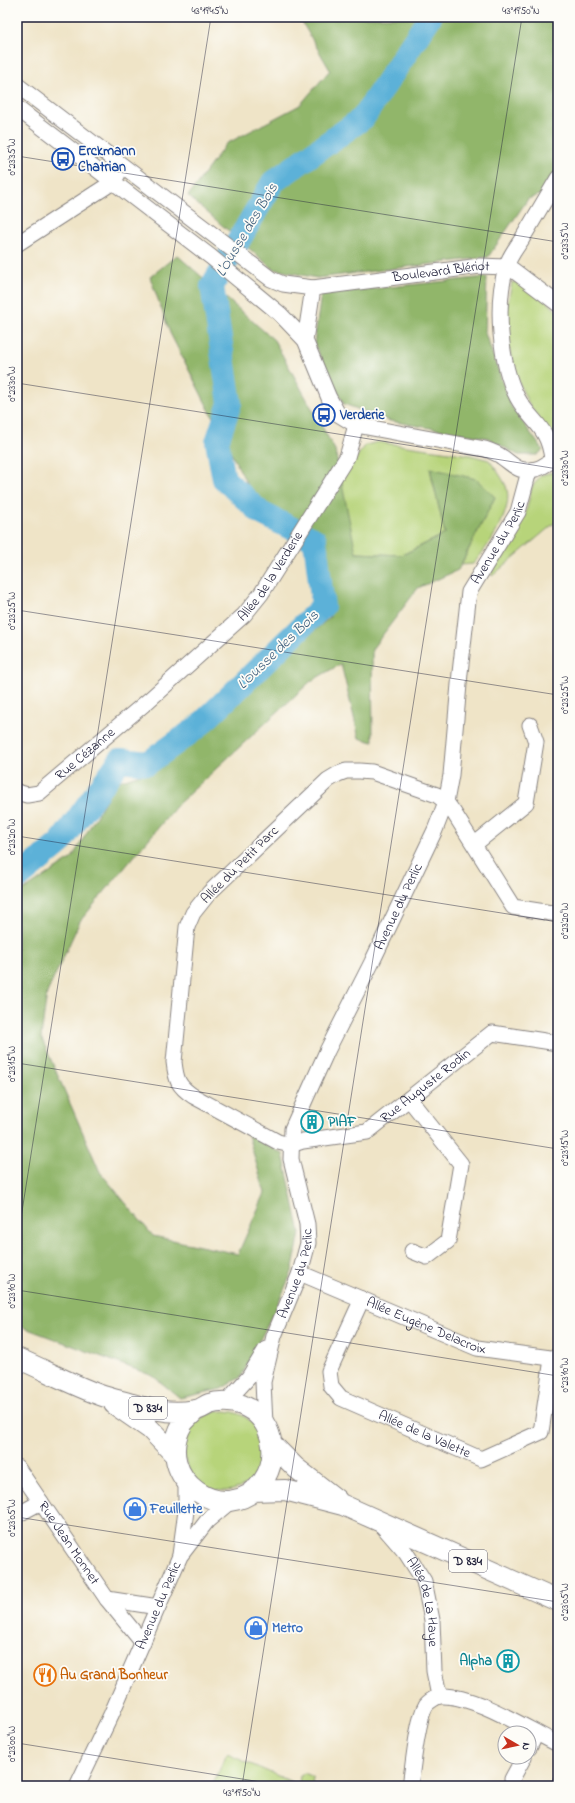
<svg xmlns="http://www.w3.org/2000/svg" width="575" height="1803" font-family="'Indie Flower',sans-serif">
	<rect width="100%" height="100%" fill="#fdfcf7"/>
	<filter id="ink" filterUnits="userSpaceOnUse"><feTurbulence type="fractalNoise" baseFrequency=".025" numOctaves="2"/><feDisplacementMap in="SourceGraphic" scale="8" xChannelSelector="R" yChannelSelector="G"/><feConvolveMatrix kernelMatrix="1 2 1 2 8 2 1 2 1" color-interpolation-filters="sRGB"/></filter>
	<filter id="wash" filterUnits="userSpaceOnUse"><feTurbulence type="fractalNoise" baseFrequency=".012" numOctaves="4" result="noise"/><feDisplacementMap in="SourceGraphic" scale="16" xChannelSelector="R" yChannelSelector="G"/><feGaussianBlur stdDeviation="0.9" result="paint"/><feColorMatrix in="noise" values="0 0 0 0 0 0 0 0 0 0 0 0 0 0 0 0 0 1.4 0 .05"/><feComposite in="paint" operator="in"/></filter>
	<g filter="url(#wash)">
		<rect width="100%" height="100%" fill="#efe4c7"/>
		<!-- green -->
		<path fill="#b7d47a" stroke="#6c7b5a" d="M512,282C531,281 545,301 558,312V451L528,402L518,381L508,346L506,313Z
			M378,442L470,455L489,460C495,468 502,477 506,486C515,510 488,547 473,564L461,565L495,497L430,469L445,534L402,555L355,553L340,478L366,445Z
			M558,471V520L492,576L491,573L526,512L532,487L541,475Z
			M184 1451a40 40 0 1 1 80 0a40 40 0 1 1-80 0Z
			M227,1754L299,1785L300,1775L304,1773L312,1777L313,1786H212Z"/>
		<!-- forest -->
		<path fill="#91b66a" stroke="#5a6c52" d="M299,17H558V188L528,199L488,257L317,278L273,269L188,196L226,144L300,105L330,70Z
			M177,255L274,340L335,450L356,553L402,555L445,534L430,468L476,479L495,497L458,570L418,588L372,649L373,742L359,738L341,664L311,681L179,803L80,921L47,993L41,1037L100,1172L153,1236L238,1254L265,1193L248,1135L283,1154L300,1233L292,1272L275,1310L241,1377L221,1389L180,1398L153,1376L17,1325V895L72,858L116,782L156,769L330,617L319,535L253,496L170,333L150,277Z
			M487,277L485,333L511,406L543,450L537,455H518L488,438L390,421L344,404L314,344L321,294Z"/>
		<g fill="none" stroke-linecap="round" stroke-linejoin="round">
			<!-- river -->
			<path stroke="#5bb1d8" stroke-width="24" d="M17,879L60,843L120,760L148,763L198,727L323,606L315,540L261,513L224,479L217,442L230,403L212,286L273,182L363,118L430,17"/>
		</g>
	</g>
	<g filter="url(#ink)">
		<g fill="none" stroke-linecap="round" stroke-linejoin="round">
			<!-- minor casing -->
			<g stroke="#888381" stroke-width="17">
				<g id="minor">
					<path id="s1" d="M17,85L271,279L283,284L313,288L480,266L506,267L513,270L558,304"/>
					<path d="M17,108L211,257L280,314L305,340L329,398L338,414L356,425L485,449C491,451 497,453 502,457C515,466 518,473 536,469C545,467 549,460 558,459"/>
					<path d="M17,244L113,182L118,174"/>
					<path d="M305,340L313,288"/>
					<path d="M552,459C548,425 531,423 517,397C500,364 495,304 506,268C508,258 516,248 522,239C534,219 546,198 558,178"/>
					<path id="s2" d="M17,792L27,795L39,793L149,700L244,615L261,594L347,457L356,425"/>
					<path d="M475,844L526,803L536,742L530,725"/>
					<path id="s3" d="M558,914L513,907L454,813L446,802L437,795L372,772L359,771H346L338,774L328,780L209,893L193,913L187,927L174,1062C176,1080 178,1086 193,1096L278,1142L291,1145L303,1141L367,1132L492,1033L558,1043"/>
					<path d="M409,1099L461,1164L448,1241L427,1257L412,1251"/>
					<path id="s4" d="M300,1273L477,1348L558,1359"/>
					<path id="s5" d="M362,1299L329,1371L331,1386L341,1398L481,1459L541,1432L552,1359"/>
					<path d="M226,1402L249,1377L266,1349"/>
					<path id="s6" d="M265,1424L263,1382L274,1336L300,1273L308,1243L307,1224L291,1159L292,1129L327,1051L372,962L435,830L446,802L451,775L460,673L469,592L518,512L529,471"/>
					<path id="s7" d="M17,1467L107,1599L143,1643"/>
					<path d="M17,1515L41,1502"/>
					<path id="s8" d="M380,1523L406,1553L424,1581L432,1620L434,1671L439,1696"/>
					<path d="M180,1555L186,1511V1483"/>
					<path d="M107,1599L158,1607"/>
					<path d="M529,1748L536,1734"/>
					<path d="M512,1779L524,1757"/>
					<path id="s9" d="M77,1786L111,1715L180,1556L207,1521L232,1500"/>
					<path d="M410,1786C413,1767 417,1720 426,1705C428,1702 437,1696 441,1696C473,1694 529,1730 558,1744"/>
				</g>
			</g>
			<!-- major casing -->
			<g stroke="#888381" stroke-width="22">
				<path id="major" d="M17,1358C45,1370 74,1386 103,1396C112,1399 122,1401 132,1404C141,1406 150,1410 159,1410C169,1412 184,1412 195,1410C200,1410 204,1406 209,1404C218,1401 232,1401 242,1405C272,1417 281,1455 263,1481C227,1531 150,1478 183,1423C186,1419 192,1414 196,1410
					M114,1404L150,1429L174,1454
					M272,1444L296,1468L337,1500
					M252,1491L285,1490L343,1505L558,1601"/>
			</g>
			<!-- minor -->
			<use href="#minor" stroke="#fff" stroke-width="15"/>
			<!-- major -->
			<use href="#major" stroke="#fff" stroke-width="20"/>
		</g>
	</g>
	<!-- ticks -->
	<path fill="none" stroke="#22223b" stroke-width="1" stroke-opacity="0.45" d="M17,156L558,242M17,383L558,469M17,610L558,695M17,836L558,922M17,1063L558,1149M17,1243L211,17M17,1290L558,1376M17,1517L558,1602M17,1743L286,1786M242,1786L522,17M552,1786L558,1749"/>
	<!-- icons -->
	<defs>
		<g id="bus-ring" transform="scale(1.15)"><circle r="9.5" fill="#fdfcf7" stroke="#1a4fb4" stroke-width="1.5"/><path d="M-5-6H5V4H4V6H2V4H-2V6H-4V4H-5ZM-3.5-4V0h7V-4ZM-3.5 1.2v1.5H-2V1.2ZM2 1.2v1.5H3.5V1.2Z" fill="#1a4fb4"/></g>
		<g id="building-ring" transform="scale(1.15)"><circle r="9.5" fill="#fdfcf7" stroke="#0f9aa8" stroke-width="1.5"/><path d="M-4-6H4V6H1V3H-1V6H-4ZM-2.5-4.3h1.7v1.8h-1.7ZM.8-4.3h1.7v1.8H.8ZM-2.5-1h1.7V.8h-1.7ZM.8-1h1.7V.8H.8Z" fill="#0f9aa8"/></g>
		<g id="shop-ring" transform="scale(1.15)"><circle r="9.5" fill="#fdfcf7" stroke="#3f7fe0" stroke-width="1.5"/><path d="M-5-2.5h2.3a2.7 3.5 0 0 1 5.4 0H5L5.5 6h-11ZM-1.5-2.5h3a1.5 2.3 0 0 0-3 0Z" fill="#3f7fe0"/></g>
		<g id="restaurant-ring" transform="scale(1.15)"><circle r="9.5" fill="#fdfcf7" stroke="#e8710a" stroke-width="1.5"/><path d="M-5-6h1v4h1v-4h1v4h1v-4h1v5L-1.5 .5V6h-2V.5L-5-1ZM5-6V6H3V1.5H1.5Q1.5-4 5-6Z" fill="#e8710a"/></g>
	</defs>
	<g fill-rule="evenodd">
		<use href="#bus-ring" x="63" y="159"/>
		<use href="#bus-ring" x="324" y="415"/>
		<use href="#building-ring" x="312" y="1122"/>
		<use href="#shop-ring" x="135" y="1509"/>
		<use href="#shop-ring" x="256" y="1628"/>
		<use href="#building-ring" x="508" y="1661"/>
		<use href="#restaurant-ring" x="45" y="1675"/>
	</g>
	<g text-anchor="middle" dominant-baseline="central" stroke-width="3.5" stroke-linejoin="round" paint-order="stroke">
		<!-- shield labels -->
		<g fill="#fdfcf7" stroke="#646373" stroke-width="1">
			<rect x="129" y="1397" width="38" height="22" rx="3"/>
			<rect x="449" y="1550" width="38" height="22" rx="3"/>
		</g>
		<g font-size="13" font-weight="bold" fill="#22223b">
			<text x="148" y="1408">D 834</text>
			<text x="468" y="1561">D 834</text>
		</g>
		<!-- transit labels -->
		<g font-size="14" font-weight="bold" fill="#164399" stroke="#fdfcf7" text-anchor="start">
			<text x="78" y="151">Erckmann<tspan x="78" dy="16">Chatrian</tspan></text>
			<text x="340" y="415">Verderie</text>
		</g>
		<!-- street labels -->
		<g font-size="14" fill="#22223b" stroke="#fdfcf7">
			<text stroke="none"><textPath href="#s1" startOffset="492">Boulevard Blériot</textPath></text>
			<text stroke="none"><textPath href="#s6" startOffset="935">Avenue du Perlic</textPath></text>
			<text stroke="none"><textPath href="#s2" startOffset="341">Allée de la Verderie</textPath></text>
			<text stroke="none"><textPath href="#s2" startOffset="83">Rue Cézanne</textPath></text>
			<text transform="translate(240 865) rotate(-45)">Allée du Petit Parc</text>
			<text stroke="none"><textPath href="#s6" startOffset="551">Avenue du Perlic</textPath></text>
			<text stroke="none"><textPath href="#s3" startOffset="940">Rue Auguste Rodin</textPath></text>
			<text stroke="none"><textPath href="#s6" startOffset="156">Avenue du Perlic</textPath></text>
			<text stroke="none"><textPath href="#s4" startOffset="137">Allée Eugène Delacroix</textPath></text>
			<text stroke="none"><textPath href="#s5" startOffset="201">Allée de la Valette</textPath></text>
			<text stroke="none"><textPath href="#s7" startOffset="92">Rue Jean Monnet</textPath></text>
			<text stroke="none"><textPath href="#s8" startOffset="93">Allée de La Haye</textPath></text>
			<text stroke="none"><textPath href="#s9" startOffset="198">Avenue du Perlic</textPath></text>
		</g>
		<!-- culture labels -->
		<g font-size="14" font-weight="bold" fill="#0d838f" stroke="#fdfcf7" text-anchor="start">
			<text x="328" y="1122">PIAF</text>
			<text x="492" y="1661" text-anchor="end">Alpha</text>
		</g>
		<!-- shop labels -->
		<g font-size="14" font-weight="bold" fill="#366cbe" stroke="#fdfcf7" text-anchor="start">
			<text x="150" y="1509">Feuillette</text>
			<text x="272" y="1628">Metro</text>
		</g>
		<!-- food labels -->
		<g font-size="14" font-weight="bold" fill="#c56008" stroke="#fdfcf7" text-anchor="start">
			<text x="60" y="1675">Au Grand Bonheur</text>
		</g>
		<!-- water labels -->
		<g font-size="15" font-style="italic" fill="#395b7a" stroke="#fdfcf7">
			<text transform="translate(247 230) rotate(-59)">L'Ousse des Bois</text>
			<text transform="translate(278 650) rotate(-44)">L'Ousse des Bois</text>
		</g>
	</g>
	<!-- margin -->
	<rect width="575" height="1803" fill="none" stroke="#fdfcf7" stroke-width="44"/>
	<!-- north arrow -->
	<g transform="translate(517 1745) rotate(99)"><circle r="19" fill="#fdfcf7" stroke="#a5a5ac"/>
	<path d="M0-3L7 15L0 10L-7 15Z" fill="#c8321e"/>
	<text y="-6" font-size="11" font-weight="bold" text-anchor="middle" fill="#22223b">N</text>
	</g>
	<rect x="22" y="22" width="531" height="1759" fill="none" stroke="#22223b" stroke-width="1.5"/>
	<g font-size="10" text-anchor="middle" fill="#22223b">
		<text x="210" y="14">43°19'45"N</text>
		<text x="521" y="14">43°19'50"N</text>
		<text transform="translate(11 157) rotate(-90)" y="4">0°23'35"W</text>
		<text transform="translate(564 241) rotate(-90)" y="4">0°23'35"W</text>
		<text transform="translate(11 384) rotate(-90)" y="4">0°23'30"W</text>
		<text transform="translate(564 468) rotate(-90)" y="4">0°23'30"W</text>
		<text transform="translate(11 611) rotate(-90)" y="4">0°23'25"W</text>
		<text transform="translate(564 695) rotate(-90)" y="4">0°23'25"W</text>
		<text transform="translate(11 837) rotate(-90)" y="4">0°23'20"W</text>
		<text transform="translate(564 921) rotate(-90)" y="4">0°23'20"W</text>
		<text transform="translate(11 1064) rotate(-90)" y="4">0°23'15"W</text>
		<text transform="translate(564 1148) rotate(-90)" y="4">0°23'15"W</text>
		<text transform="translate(11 1291) rotate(-90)" y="4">0°23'10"W</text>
		<text transform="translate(564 1375) rotate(-90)" y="4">0°23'10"W</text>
		<text transform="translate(11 1518) rotate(-90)" y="4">0°23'05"W</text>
		<text transform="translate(564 1602) rotate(-90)" y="4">0°23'05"W</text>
		<text transform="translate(11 1744) rotate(-90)" y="4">0°23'00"W</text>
		<text x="242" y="1796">43°19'50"N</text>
	</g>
</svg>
